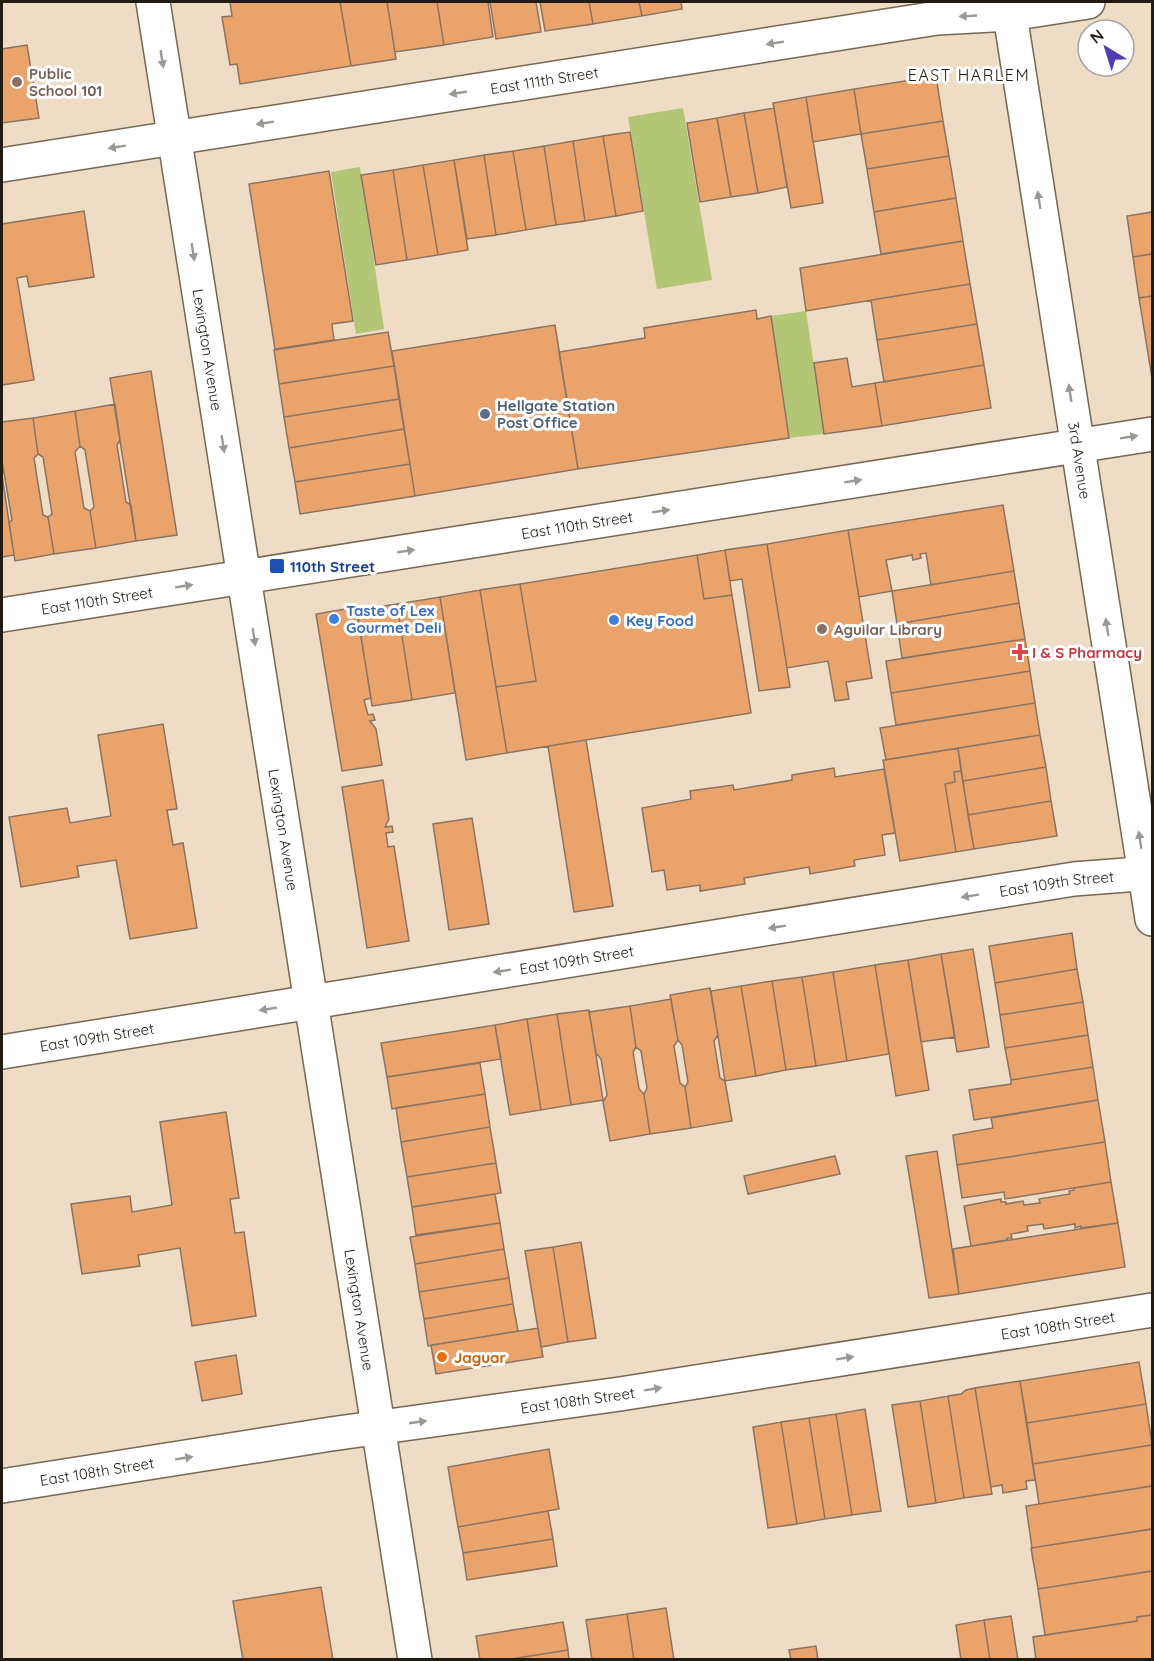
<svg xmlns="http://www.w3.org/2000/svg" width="1154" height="1661" font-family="Quicksand,sans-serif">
	<rect width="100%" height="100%" fill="#eedcc4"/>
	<!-- green -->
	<path fill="#b3c675" d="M683,108L712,280L657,289L628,117Z
		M360,167L384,329L356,334L331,172Z
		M806,311L824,434L789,438L771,316Z"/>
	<!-- building -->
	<path fill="#eaa36a" stroke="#8a7362" stroke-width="1.5" d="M230,2H340L351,66L240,84L237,64L230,65L222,17L232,16Z
		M340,2H387L396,59L351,66Z
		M387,2H437L444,45L395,52Z
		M437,2H488L493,37L444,45Z
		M490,2H536L541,32L496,39Z
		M540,2H589L593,24L545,31Z
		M589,2H639L642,16L593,24Z
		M639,2H681L682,9L642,16Z
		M27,45L39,118L2,123V49Z
		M936,76L943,121L861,134L854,89Z
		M854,89L861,134L813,142L806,97Z
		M806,97L823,203L791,208L773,103Z
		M774,108L787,187L758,193L744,113Z
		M744,113L758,193L731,197L717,118Z
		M717,118L731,197L700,202L687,123Z
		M943,121L949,156L867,169L861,134Z
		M630,132L643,211L616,216L603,136Z
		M603,136L616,216L585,221L573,141Z
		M573,141L585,221L556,225L544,146Z
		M544,146L556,225L526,230L513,151Z
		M513,151L526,230L496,235L484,155Z
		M484,155L496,235L467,239L454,160Z
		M949,156L956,198L874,212L867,169Z
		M454,160L468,250L438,255L423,165Z
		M423,165L438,255L407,260L393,170Z
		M393,170L407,260L376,265L361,175Z
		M329,171L353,321L332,324L334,340L275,349L249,184Z
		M956,198L963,241L881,254L874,212Z
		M84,211L94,277L29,287L27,276L17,278L34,380L2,385V224Z
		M1152,212V254L1133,257L1127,216Z
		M963,241L970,284L806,311L800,268Z
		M1152,254V296L1139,298L1133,257Z
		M970,284L977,324L877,340L871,300Z
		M1152,296V378L1139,298Z
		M756,310L757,319L771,316L789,438L578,469L559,352L645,338L644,328Z
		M977,324L984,365L884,382L877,340Z
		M555,325L578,469L415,496L392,351Z
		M388,332L394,366L279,384L274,350Z
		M847,358L852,387L875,383L882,426L824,434L814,363Z
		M984,365L991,408L882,426L875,383Z
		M394,366L399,399L284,417L279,384Z
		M151,371L177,535L136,541L110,378Z
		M399,399L404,429L289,448L284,417Z
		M115,404L120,440L117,445L126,502L131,505L136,541L96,548L90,511L94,507L85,450L80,446L75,411Z
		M75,411L80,446L75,452L84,508L90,511L96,548L54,554L48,517L52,514L43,457L38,454L33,418Z
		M33,418L38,454L34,458L43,515L48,517L54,554L15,561L9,523L12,520L2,461V422Z
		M404,429L410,464L295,482L289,448Z
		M410,464L415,496L300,514L295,482Z
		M2,475L14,555L2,557Z
		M1003,505L1014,571L931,585L926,553L920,554L921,558L913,560L912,555L886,560L892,591L859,597L848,530Z
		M848,530L872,678L846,682L849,699L835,701L828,661L787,668L767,544Z
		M767,544L790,687L759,691L742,579L730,581L725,550Z
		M725,550L732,595L704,599L697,555Z
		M697,555L704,599L732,595L751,713L507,753L496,687L536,681L520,584Z
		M1014,571L1019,603L897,624L892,591Z
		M520,584L536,681L496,687L480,590Z
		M480,590L507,753L466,760L440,597Z
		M440,597L455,693L412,700L397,604Z
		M1019,603L1025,639L902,658L897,624Z
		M397,604L412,700L372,706L357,610Z
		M356,607L371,698L364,700L368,715L373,714L375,720L370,721L376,729L382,765L342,771L316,614Z
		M1025,639L1030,671L891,693L886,661Z
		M1030,671L1035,703L896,725L891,693Z
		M1035,703L1040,735L886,760L880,728Z
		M163,724L177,809L167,810L173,845L183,843L197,928L130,939L116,860L77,866L79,877L21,887L9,817L67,808L70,823L111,816L98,735Z
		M1040,735L1046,767L963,781L958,748Z
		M586,740L613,906L574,912L548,746Z
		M958,748L961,771L954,772L955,782L945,784L956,852L900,861L883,760Z
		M1046,767L1051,801L968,815L963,781Z
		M834,768L835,777L884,769L895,833L882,835L885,855L854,860L855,866L810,874L809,867L744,878L745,884L700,891V885L667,890L664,870L652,872L642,808L691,799L690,791L733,785L734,790L792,780V775Z
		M961,771L974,849L956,852L945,784L955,782L954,772Z
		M383,780L389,819L385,827L392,826L393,832L386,833L388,847L394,846L409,941L367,948L342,787Z
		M1051,801L1057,836L974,849L968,815Z
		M472,818L489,924L449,930L433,824Z
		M1072,933L1077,969L995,983L989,946Z
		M973,949L989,1047L957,1052L941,954Z
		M941,954L955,1037L921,1042L908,960Z
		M908,960L929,1090L896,1096L875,965Z
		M875,965L889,1054L847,1061L833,972Z
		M1077,969L1083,1002L1000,1015L995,983Z
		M833,972L847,1061L816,1066L802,977Z
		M802,977L816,1066L786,1070L772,981Z
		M772,981L786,1070L756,1076L741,986Z
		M741,986L756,1076L725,1081L711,991Z
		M710,988L718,1035L714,1041L720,1078L725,1081L732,1121L691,1128L685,1087L688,1082L682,1045L678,1040L670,995Z
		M671,999L678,1040L674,1046L680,1083L685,1087L691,1128L650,1134L644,1094L647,1088L641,1051L636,1047L630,1006Z
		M1083,1002L1088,1035L1005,1048L1000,1015Z
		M630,1006L636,1047L633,1052L639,1089L644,1094L650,1134L610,1141L603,1102L607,1095L601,1059L596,1053L589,1012Z
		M589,1010L603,1100L571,1105L557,1014Z
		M557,1014L571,1105L541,1110L527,1019Z
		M527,1019L541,1110L510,1115L495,1025Z
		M495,1025L501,1059L387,1077L381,1043Z
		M1088,1035L1093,1067L1011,1080L1005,1048Z
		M480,1063L485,1094L392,1109L387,1077Z
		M1093,1067L1098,1100L974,1120L969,1090L1011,1084V1080Z
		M485,1094L490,1127L401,1142L396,1108Z
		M1098,1100L1105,1142L957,1165L953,1135L993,1128L991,1118Z
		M226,1112L239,1198L230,1199L235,1233L244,1232L256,1316L192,1326L180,1248L138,1255L140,1266L82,1274L71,1204L130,1196L132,1212L172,1205L160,1122Z
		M490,1127L496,1163L407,1177L401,1142Z
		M1105,1142L1111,1182L1005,1199L1004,1192L962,1198L957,1165Z
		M937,1151L959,1294L929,1298L906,1156Z
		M835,1156L840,1174L748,1194L744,1176Z
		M496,1163L501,1193L412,1207L407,1177Z
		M1111,1182L1118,1223L1081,1228V1226L1075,1228V1224L1044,1229L1043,1224L1027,1226L1028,1231L1011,1234L1012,1238H1007V1240L971,1246L964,1206L1001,1199V1202H1006V1204L1023,1201L1024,1205L1040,1203L1039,1199L1070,1194L1069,1191L1074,1190V1188Z
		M495,1194L500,1223L416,1235L412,1207Z
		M500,1223L504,1249L415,1264L410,1237Z
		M1118,1223L1125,1267L959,1294L953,1249Z
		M581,1242L596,1338L568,1342L553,1247Z
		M553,1247L568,1342L541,1347L525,1251Z
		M504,1249L509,1278L419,1292L415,1264Z
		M509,1278L513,1304L424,1319L419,1292Z
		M513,1304L518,1331L428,1346L424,1319Z
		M538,1328L543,1357L436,1374L431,1345Z
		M236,1355L242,1394L202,1401L195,1362Z
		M1139,1362L1146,1404L1027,1423L1020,1381Z
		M1020,1381L1035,1480L1026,1481L1027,1489L1003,1493L1002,1485L991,1487L975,1388Z
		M975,1388L992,1494L964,1498L948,1396L961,1394L966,1390Z
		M948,1396L964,1498L936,1503L920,1401Z
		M920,1401L936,1503L908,1507L892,1405Z
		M1146,1404L1152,1445L1033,1464L1027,1423Z
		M865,1409L881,1511L852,1515L836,1414Z
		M836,1414L852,1515L825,1519L809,1418Z
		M809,1418L825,1519L797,1524L781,1422Z
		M781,1422L797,1524L768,1528L753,1427Z
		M1152,1445V1486L1039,1504L1033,1464Z
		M549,1449L559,1509L458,1527L448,1467Z
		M1152,1486V1529L1032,1548L1026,1506Z
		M548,1511L553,1539L463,1553L458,1527Z
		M1152,1529V1571L1038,1589L1031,1548Z
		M553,1539L557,1566L467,1580L463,1553Z
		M1152,1571V1615L1137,1617V1621L1045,1635L1038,1589Z
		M321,1587L333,1660H243L233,1601Z
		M666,1608L674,1660H634L627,1614Z
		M627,1614L634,1660H592L586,1620Z
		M1152,1615V1660H1036L1033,1637L1137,1621V1617Z
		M1011,1616L1018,1660H990L984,1620Z
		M984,1620L990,1660H961L956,1625Z
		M563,1622L568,1650L505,1660H480L476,1636Z
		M816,1646L818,1660H791L789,1650Z
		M568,1650L569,1660H505Z"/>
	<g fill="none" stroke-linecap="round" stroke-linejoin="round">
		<!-- street casing -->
		<g stroke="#776752" stroke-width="36">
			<g id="street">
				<path id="s1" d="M2,165L937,18L1010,14L1088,2"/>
				<path id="s2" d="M2,615L1152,434"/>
				<path id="s3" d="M2,1052L1074,879L1152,873"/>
				<path id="s4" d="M2,1486L331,1434L620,1394L1152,1310"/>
			</g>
		</g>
		<!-- secondary casing -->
		<g stroke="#776752" stroke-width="36">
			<g id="secondary">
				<path id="s5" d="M153,2L415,1660"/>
			</g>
		</g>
		<!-- primary casing -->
		<g stroke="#776752" stroke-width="36">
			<g id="primary">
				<path id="s6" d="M1008,2L1152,919"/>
			</g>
		</g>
		<!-- street -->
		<use href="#street" stroke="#fff" stroke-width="33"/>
		<!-- secondary -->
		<use href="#secondary" stroke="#fff" stroke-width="33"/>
		<!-- primary -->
		<use href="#primary" stroke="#fff" stroke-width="33"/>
	</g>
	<!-- one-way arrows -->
	<defs><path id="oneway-solid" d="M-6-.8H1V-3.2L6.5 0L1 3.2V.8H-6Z" transform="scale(1.5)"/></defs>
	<g fill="#9b9894">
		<use href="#oneway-solid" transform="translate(968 16) rotate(177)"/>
		<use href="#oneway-solid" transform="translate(775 43) rotate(171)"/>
		<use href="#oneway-solid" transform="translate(162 59) rotate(81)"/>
		<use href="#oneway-solid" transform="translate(458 93) rotate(171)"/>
		<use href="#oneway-solid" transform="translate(265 123) rotate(171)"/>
		<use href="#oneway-solid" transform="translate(117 147) rotate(171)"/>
		<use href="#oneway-solid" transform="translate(1039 200) rotate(-99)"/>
		<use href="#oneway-solid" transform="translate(193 252) rotate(81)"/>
		<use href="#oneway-solid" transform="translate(1070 393) rotate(-99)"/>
		<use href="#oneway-solid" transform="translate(1129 437) rotate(-9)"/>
		<use href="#oneway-solid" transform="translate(223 444) rotate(81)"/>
		<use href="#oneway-solid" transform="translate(853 481) rotate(-9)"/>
		<use href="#oneway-solid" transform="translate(661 511) rotate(-9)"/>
		<use href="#oneway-solid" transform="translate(406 551) rotate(-9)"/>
		<use href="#oneway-solid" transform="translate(184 586) rotate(-9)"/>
		<use href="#oneway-solid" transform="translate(1107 627) rotate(-99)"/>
		<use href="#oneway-solid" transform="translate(254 637) rotate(81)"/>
		<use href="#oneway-solid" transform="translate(1140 840) rotate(-99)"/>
		<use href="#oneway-solid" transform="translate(970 896) rotate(171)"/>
		<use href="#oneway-solid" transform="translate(777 927) rotate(171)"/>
		<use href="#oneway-solid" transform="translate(502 971) rotate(171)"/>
		<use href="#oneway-solid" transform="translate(268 1009) rotate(171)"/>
		<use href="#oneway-solid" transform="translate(845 1358) rotate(-9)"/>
		<use href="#oneway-solid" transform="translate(653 1389) rotate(-9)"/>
		<use href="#oneway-solid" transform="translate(418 1422) rotate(-8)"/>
		<use href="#oneway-solid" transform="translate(184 1458) rotate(-9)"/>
	</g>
	<!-- markers -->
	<g fill="#8d6e63" stroke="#fff" stroke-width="2">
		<circle cx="17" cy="82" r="6"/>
		<circle cx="822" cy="629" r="6"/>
	</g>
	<circle fill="#5c6f8a" stroke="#fff" stroke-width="2" cx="485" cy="414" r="6"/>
	<rect fill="#1a4fb4" stroke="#fff" stroke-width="2" x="269" y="558" width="16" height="16" rx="3"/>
	<g fill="#3f7fe0" stroke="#fff" stroke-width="2">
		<circle cx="334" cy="619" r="6"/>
		<circle cx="614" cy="620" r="6"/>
	</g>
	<path fill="#e0444e" stroke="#fff" stroke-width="2" d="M1017 643h6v6h6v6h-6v6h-6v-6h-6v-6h6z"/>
	<circle fill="#e8710a" stroke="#fff" stroke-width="2" cx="442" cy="1357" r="6"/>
	<g text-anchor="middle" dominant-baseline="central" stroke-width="6" stroke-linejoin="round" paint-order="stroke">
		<!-- education labels -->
		<g font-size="15" font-weight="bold" fill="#785e54" stroke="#fff" text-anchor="start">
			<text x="29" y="73">Public<tspan x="29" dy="17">School 101</tspan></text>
			<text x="834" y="629">Aguilar Library</text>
		</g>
		<!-- street labels -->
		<g font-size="15" fill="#211b12" stroke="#fff">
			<text stroke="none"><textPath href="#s1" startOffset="549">East 111th Street</textPath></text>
			<text stroke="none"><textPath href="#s5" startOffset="352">Lexington Avenue</textPath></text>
			<text stroke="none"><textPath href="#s6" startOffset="464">3rd Avenue</textPath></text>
			<text stroke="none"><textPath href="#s2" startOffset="582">East 110th Street</textPath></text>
			<text stroke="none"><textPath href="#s2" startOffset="96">East 110th Street</textPath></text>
			<text stroke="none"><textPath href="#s5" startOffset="838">Lexington Avenue</textPath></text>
			<text stroke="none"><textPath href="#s3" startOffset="1068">East 109th Street</textPath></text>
			<text stroke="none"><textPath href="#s3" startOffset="582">East 109th Street</textPath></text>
			<text stroke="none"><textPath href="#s3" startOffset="96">East 109th Street</textPath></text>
			<text stroke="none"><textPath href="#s5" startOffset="1324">Lexington Avenue</textPath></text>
			<text stroke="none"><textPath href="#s4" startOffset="1068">East 108th Street</textPath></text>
			<text stroke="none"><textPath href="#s4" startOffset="582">East 108th Street</textPath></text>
			<text stroke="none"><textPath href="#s4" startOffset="96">East 108th Street</textPath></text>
		</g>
		<!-- service labels -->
		<g font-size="15" font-weight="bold" fill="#4e5e75" stroke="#fff" text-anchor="start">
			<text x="497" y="405">Hellgate Station<tspan x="497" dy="17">Post Office</tspan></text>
		</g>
		<!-- transit labels -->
		<g font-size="15" font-weight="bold" fill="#164399" stroke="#fff" text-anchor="start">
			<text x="290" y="566">110th Street</text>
		</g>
		<!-- shop labels -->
		<g font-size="15" font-weight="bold" fill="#366cbe" stroke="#fff" text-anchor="start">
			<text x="346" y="610">Taste of Lex<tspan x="346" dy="17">Gourmet Deli</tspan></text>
			<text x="626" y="620">Key Food</text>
		</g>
		<!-- health labels -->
		<g font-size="15" font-weight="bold" fill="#be3a42" stroke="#fff" text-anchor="start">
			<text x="1032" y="652">I &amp; S Pharmacy</text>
		</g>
		<!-- food labels -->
		<g font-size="15" font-weight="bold" fill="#c56008" stroke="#fff" text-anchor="start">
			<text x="454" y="1357">Jaguar</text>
		</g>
		<!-- neighbourhood labels -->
		<g font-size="16" letter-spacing="1.5" fill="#211b12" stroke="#fff">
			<text x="969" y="75">EAST HARLEM</text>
		</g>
	</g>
	<!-- border -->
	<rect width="1154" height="1661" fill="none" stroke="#211b12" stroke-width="6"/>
	<!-- north arrow -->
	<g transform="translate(1106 48) rotate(322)"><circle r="28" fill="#ffffff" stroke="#a6a4a0" stroke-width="1.5"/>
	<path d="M0-4.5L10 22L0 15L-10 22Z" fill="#503cb3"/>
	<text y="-9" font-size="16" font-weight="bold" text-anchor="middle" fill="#211b12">N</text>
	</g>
</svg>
